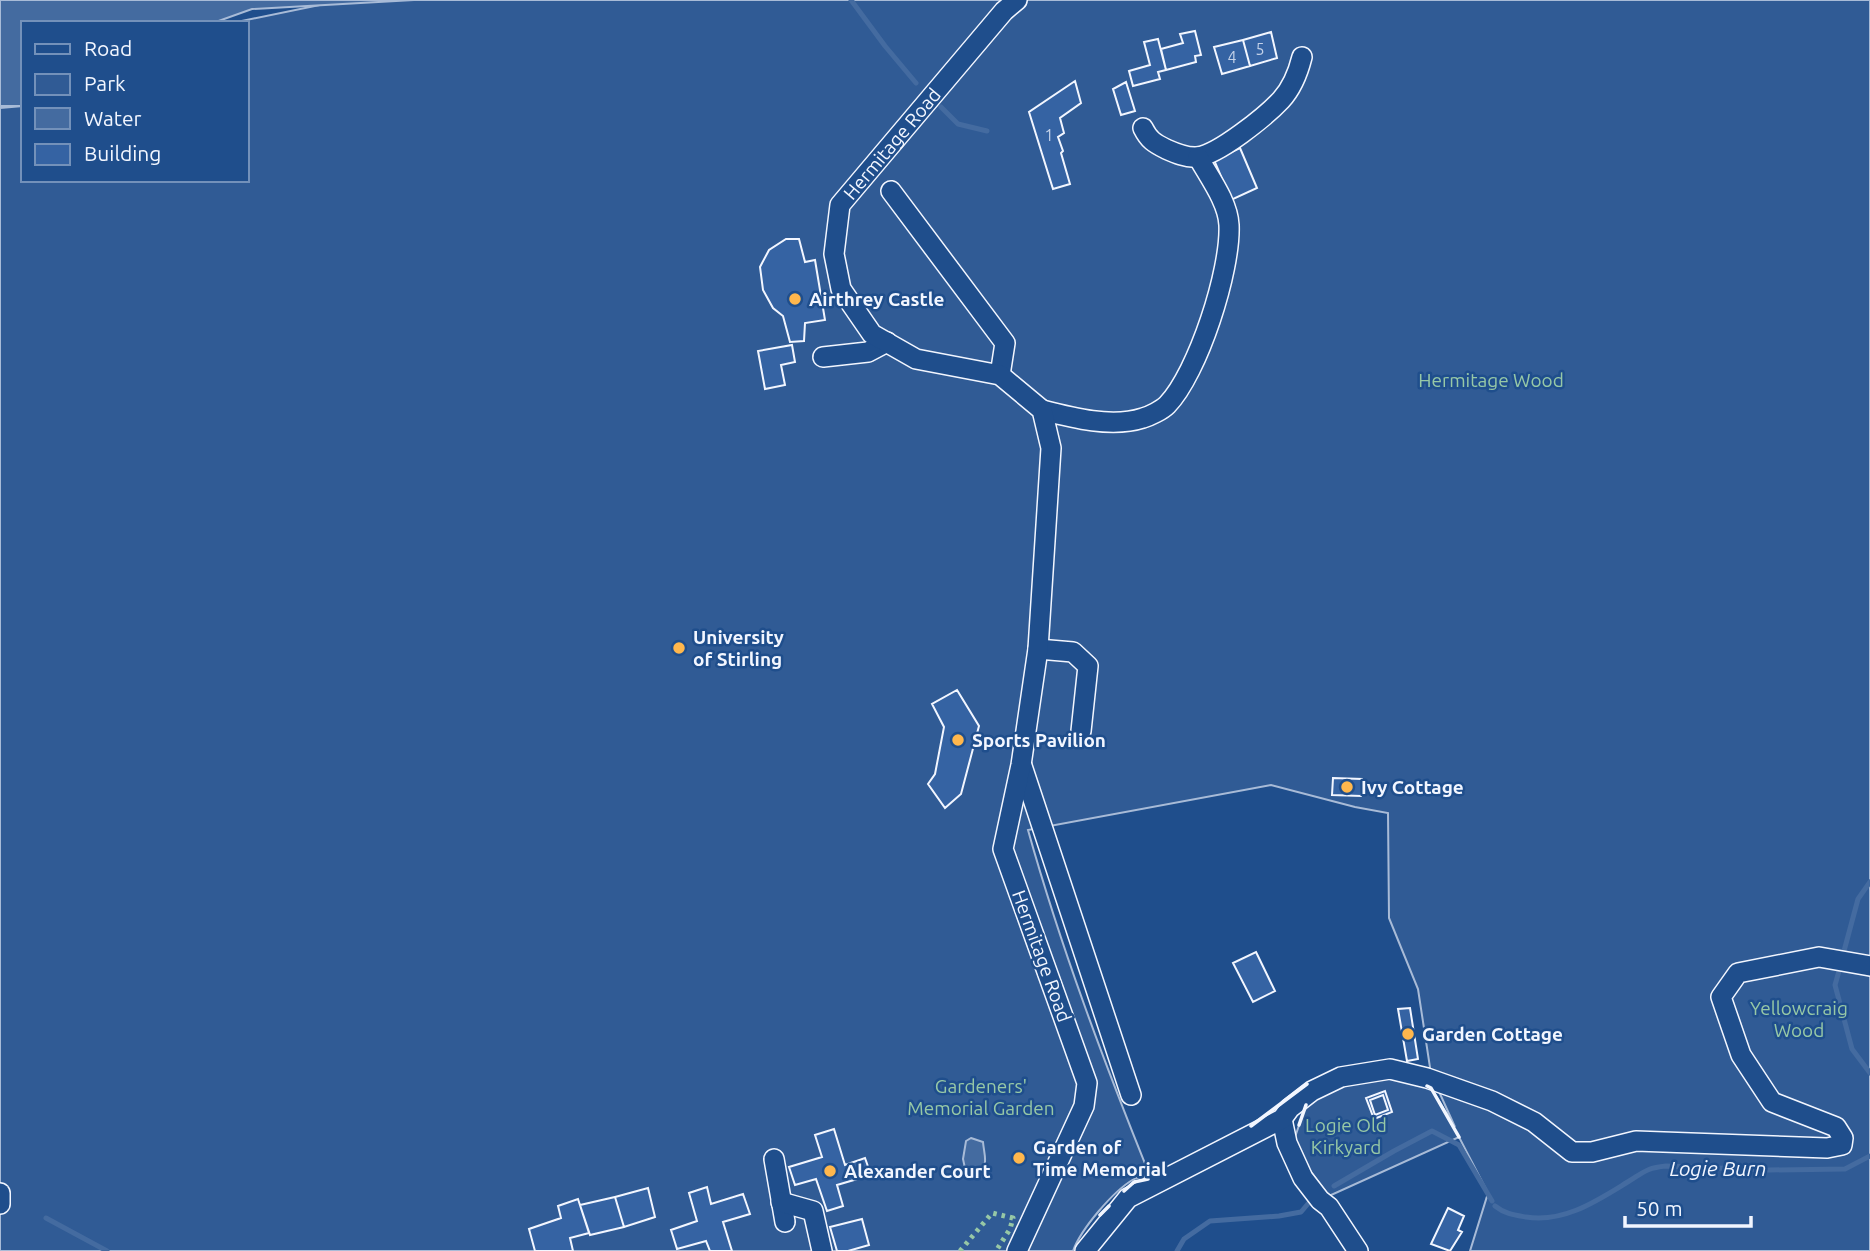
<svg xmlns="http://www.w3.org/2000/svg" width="1870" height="1251" font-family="Ubuntu,sans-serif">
	<rect width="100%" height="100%" fill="#1f4e8c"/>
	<!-- green -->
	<path fill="#305b95" stroke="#a8bbd7" stroke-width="2" d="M344,0H1870V1251H1470L1488,1193L1459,1137L1329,1196L1297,1153L1293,1143L1307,1102L1361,1079L1377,1077L1415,1079L1431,1088L1455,1127L1431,1074L1418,989L1389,918L1388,813L1355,807L1271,785L1028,830C1061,948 1104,1062 1150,1176C1145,1177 1138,1177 1134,1179C1113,1191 1081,1229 1073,1251H0V108L23,106V180H247V23H232Z"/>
	<!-- water -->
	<path fill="#446ba0" stroke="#a8bbd7" stroke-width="2" d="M0,0H414L252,9L213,23H23V106H0Z
		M971,1138L983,1142C984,1155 990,1166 976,1175L966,1173L963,1159L966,1141Z"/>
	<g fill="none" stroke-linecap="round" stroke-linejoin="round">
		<!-- stream -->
		<path stroke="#446ba0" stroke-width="5" d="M851,0L885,46L916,83
			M941,107L958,124L987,131
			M1844,951L1858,899L1870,882
			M1839,971L1835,985L1852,1049L1870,1073
			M1334,1186L1394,1151L1432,1131L1459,1145L1492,1201
			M1495,1206C1505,1214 1514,1215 1526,1217C1563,1223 1595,1202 1626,1183C1643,1173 1645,1168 1666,1166L1769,1170L1845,1169L1870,1156
			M46,1218L107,1251
			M1177,1251L1184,1239L1210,1221L1279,1216L1301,1212L1312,1199"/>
	</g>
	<!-- building -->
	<path fill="#3563a3" stroke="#f2f6ff" stroke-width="2" fill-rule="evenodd" d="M1195,31L1201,55L1195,56L1196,62L1166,70L1161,49L1183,43L1180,34Z
		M1271,32L1277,58L1250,66L1243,40Z
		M1158,39L1166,70L1158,72L1160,79L1133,86L1129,71L1150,65L1144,42Z
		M1243,40L1250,66L1222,74L1214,47Z
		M1075,81L1081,103L1060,118L1064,133L1058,137L1063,151L1061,153L1070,184L1053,189L1029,112Z
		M1126,82L1135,111L1121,115L1113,89Z
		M1240,148L1257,188L1231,200L1214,160Z
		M786,239H799L805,262L815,260L825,320L805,323L804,341L790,342L783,316L773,308L763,290L760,267L769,250Z
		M792,345L795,362L781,365L785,385L765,389L758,351Z
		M957,690L979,726L961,794L945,808L928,784L935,774L944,727L932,704Z
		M1333,778L1362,779L1361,796L1332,795Z
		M1256,952L1275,991L1253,1002L1233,963Z
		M1410,1008L1418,1059L1407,1061L1398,1009Z
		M1385,1091L1392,1112L1374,1119L1366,1098ZM1383,1095L1388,1110L1375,1115L1370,1100Z
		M834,1129L845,1165L865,1158L871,1175L837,1185L843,1206L827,1211L816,1179L795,1185L789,1167L822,1157L815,1135Z
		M707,1187L711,1204L743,1194L750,1214L723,1222L732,1251H710L706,1241L677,1249L671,1230L697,1221L689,1193Z
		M648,1188L655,1217L624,1227L615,1197Z
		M615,1197L624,1227L590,1235L580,1205Z
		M578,1199L589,1233L570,1238L573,1251H535L529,1229L561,1218L558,1206Z
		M1448,1208L1464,1216L1458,1230L1462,1232L1450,1251L1431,1244Z
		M862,1219L869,1245L848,1251H837L830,1227Z"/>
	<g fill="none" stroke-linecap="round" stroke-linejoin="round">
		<!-- minor casing -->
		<g stroke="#f2f6ff" stroke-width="22">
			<g id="minor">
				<path d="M1143,128C1149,140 1154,143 1166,149C1175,153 1186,158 1197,157C1218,155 1266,116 1281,100C1292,88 1298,73 1302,57"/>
				<path d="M891,191L1005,343L1000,375"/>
				<path d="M823,357L868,352L887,342"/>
				<path d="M1042,410C1073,418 1112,428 1143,418C1150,416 1162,410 1167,405C1198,373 1231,270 1229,225C1228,202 1209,177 1198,157"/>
				<path d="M1038,649L1073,652L1088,666L1081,731"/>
				<path d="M1022,766L1131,1095"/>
				<path d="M1282,1119L1287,1143L1303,1178L1320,1200L1329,1207L1358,1251"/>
				<path d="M774,1159L785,1222"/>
				<path d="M0,1193V1204"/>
				<path d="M781,1202L813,1211L822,1251"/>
				<path id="s1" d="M1017,1251L1084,1106L1087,1083L1003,849L1021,765L1038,649L1051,448L1042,410L1000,375L916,359L872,334L841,289L834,254L840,205L1004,11L1017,0"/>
				<path d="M1085,1251L1128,1198L1282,1119L1290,1108L1312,1091L1341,1077L1390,1069L1427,1078L1492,1101L1534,1122L1572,1152H1592L1636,1141L1827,1148L1842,1145L1843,1138L1836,1127L1772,1102L1741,1055L1721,997L1738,973L1819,957L1870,966"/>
			</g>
		</g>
		<!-- minor -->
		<use href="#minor" stroke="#1f4e8c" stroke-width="19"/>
		<!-- hedge -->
		<path stroke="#97c8a6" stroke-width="5" stroke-dasharray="3.5 5" stroke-linecap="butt" d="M960,1251L992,1213L1013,1218L1010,1229L996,1251"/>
		<!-- wall -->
		<path stroke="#f2f6ff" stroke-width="3.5" d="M1427,1086L1431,1088L1459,1137
			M1299,1125L1306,1105
			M1251,1126L1307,1084
			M1124,1191L1134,1182L1148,1179
			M1100,1215L1109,1206"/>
	</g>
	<!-- markers -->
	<g fill="#ffb74d" stroke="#1f4e8c" stroke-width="2.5">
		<circle cx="795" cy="299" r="7"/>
		<circle cx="679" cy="648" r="7"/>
		<circle cx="958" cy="740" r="7"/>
		<circle cx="1347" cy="787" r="7"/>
		<circle cx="1408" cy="1034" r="7"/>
		<circle cx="1019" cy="1158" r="7"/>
		<circle cx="830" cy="1171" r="7"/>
	</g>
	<g text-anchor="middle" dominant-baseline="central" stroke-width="5" stroke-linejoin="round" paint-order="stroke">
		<!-- number labels -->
		<g font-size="16" fill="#c3d1e8">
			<text x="1260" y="49">5</text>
			<text x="1232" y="57">4</text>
			<text x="1049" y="135">1</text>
		</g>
		<!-- street labels -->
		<g font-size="19" fill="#f2f6ff" stroke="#1f4e8c">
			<text stroke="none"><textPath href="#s1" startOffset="1286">Hermitage Road</textPath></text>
			<text transform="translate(1042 956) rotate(70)">Hermitage Road</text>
		</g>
		<!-- poi labels -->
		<g font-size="19" font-weight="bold" fill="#f2f6ff" stroke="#1f4e8c" text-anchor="start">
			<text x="809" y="299">Airthrey Castle</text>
			<text x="693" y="637">University<tspan x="693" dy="22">of Stirling</tspan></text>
			<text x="972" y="740">Sports Pavilion</text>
			<text x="1361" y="787">Ivy Cottage</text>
			<text x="1422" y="1034">Garden Cottage</text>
			<text x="1033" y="1147">Garden of<tspan x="1033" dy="22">Time Memorial</tspan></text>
			<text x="844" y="1171">Alexander Court</text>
		</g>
		<!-- park labels -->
		<g font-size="19" fill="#97c8a6" stroke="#1f4e8c">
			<text x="1491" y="380">Hermitage Wood</text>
			<text x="1799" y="1008">Yellowcraig<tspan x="1799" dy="22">Wood</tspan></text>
			<text x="981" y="1086">Gardeners'<tspan x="981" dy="22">Memorial Garden</tspan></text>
			<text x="1346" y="1125">Logie Old<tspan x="1346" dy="22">Kirkyard</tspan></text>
		</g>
		<!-- water labels -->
		<g font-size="21" font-style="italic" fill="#f2f6ff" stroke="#1f4e8c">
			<text x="1718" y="1168">Logie Burn</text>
		</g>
	</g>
	<!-- legend -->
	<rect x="21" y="21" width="228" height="161" fill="#1f4e8c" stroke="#7391ba" stroke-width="2"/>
	<rect x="35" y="44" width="35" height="10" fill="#1f4e8c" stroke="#7391ba" stroke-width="2"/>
	<text x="84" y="56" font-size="21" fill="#f2f6ff">Road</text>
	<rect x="35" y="74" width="35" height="21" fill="#305b95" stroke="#7391ba" stroke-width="2"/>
	<text x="84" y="91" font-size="21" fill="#f2f6ff">Park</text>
	<rect x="35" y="108" width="35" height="21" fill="#446ba0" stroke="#7391ba" stroke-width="2"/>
	<text x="84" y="126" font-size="21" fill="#f2f6ff">Water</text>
	<rect x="35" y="144" width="35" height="21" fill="#3563a3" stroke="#7391ba" stroke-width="2"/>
	<text x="84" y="161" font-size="21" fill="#f2f6ff">Building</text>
	<!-- scale -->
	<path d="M1625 1216v10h126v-10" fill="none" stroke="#f2f6ff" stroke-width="3.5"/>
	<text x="1636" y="1216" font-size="21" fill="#f2f6ff" stroke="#1f4e8c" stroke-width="5" paint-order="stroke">50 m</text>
</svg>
